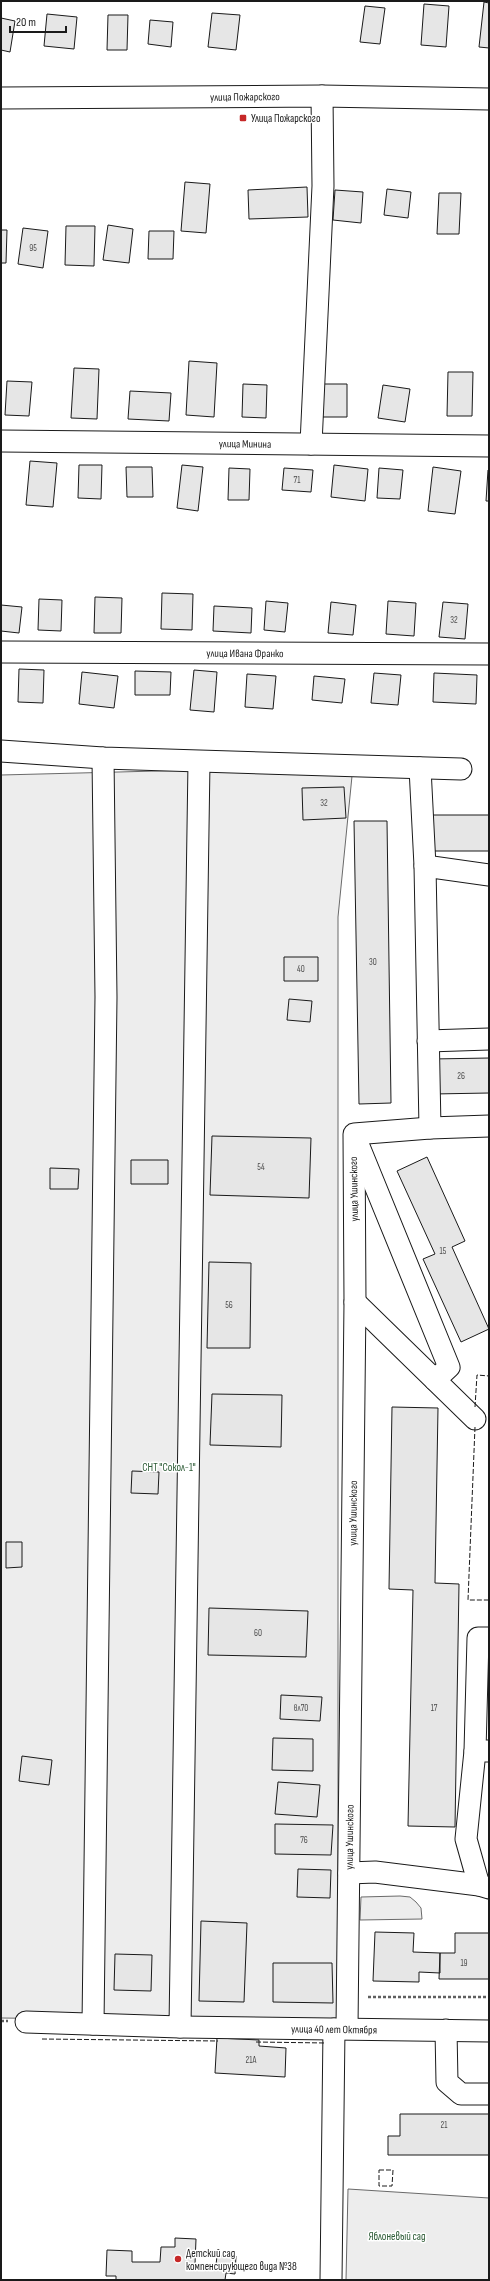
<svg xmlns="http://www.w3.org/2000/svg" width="490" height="2281" font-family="'Sofia Sans Condensed',sans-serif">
	<rect width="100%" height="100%" fill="#fff"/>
	<!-- built -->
	<path fill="#ededed" stroke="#6a6a6a" d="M353,766L338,917V2022L1,2018V775Z
		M400,1896L410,1897L416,1902L421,1908L422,1919L360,1920L361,1897Z
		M348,2189L489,2198V2280H346Z"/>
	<!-- building -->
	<path fill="#e6e6e6" stroke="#1a1a1a" d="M484,2L489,3V48L479,47Z
		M424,4L449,6L446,47L421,45Z
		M365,6L385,8L380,44L360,42Z
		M212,13L240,15L236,50L208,47Z
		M47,14L77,17L74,49L44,46Z
		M108,15H128L127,50H107Z
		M1,18L15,21L10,52L1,50Z
		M150,20L173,22L171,47L148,44Z
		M185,182L210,184L206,233L181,231Z
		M307,187L308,217L249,219L248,190Z
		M387,189L411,192L408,218L384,215Z
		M335,190L363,192L361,223L333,220Z
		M439,193H461L459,234H437Z
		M108,225L133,229L129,263L103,260Z
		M66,226H95L94,266L65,265Z
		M23,228L48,231L43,268L18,264Z
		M1,230H7L6,263H1Z
		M149,231H174L173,259H148Z
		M189,361L217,363L214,417L186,415Z
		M74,368L99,369L97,419L71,418Z
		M448,372H473L472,416H447Z
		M7,381L32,382L29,416L5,415Z
		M243,384L267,385L266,418L242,417Z
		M322,384H347V417H321Z
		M383,385L410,389L405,422L378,418Z
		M130,391L171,393L169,421L128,419Z
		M30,461L57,463L53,507L26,505Z
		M79,465H102L101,499L78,498Z
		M182,465L203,467L198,511L177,508Z
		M334,465L368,469L365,501L331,497Z
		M126,467H152L153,497H127Z
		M433,467L461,471L455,514L428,511Z
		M229,468L250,469L249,500H228Z
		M284,468L313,470L311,492L282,490Z
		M379,468L403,470L400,499L377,498Z
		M488,470H489V501H486Z
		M162,593L193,594L192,630L161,629Z
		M95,597L122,598L121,633H94Z
		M39,599L62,600L61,631L38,630Z
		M266,601L288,603L285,632L264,630Z
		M388,601L416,603L414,636L386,634Z
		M331,602L356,605L353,635L328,633Z
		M443,602L468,604L465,639L439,637Z
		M1,605L22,607L19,633L1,631Z
		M214,606L252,608L251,633L213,631Z
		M19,669L44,670L43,703L18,702Z
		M194,670L217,672L214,712L190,710Z
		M135,671L171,672L170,695H135Z
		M82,672L118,676L114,708L79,704Z
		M374,673L401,675L398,705L371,703Z
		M434,673L477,675L476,704L433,702Z
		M247,674L276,676L273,709L245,707Z
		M314,676L345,679L342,703L312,700Z
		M344,787L346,818L303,820L302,788Z
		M431,815H489V851H431Z
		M354,821H387L391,1103L359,1104Z
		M284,957H318V981H284Z
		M289,999L312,1001L310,1022L287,1020Z
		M489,1058V1093L433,1094L432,1059Z
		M212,1136L311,1138L309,1198L210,1195Z
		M427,1157L465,1241L452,1247L489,1329L461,1342L423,1259L435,1254L397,1171Z
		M131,1160H168V1184H131Z
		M50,1168L79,1169L78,1189H50Z
		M209,1262L251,1263L250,1348H207Z
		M212,1394L282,1395L281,1447L210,1445Z
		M392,1407L438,1408L435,1583L459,1584L455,1827L408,1826L413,1590L389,1589Z
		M132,1471L159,1472L158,1494L131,1493Z
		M6,1542H22V1567L6,1568Z
		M209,1608L308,1611L306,1657L208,1655Z
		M281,1695L322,1697L320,1721L280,1719Z
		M273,1738L313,1739V1771L272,1770Z
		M22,1756L52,1760L49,1785L19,1781Z
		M278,1782L320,1785L317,1817L275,1814Z
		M275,1824L333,1825L331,1855L275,1854Z
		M298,1869L331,1870L330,1898L297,1897Z
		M201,1921L247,1923L244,2002L199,2001Z
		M375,1932L414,1933L413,1952L440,1953V1973L419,1972V1982L373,1981Z
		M455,1933H489V1979H439L440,1953H455Z
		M115,1954L152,1955L151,1991L114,1990Z
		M273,1963H332L333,2003L273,2002Z
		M217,2038L259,2040V2046L286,2048L285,2077L215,2073Z
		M400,2114H489V2155H388V2136H400Z
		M175,2238L196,2239L195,2264L216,2265L217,2256H236L235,2274L226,2273L225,2280H116V2276H106L107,2250L132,2251V2262H160L161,2247H175Z"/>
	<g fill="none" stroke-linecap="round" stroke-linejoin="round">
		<!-- minor casing -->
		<g stroke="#1a1a1a" stroke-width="23">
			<g id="minor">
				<path id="s1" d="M1,98L322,96L489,99"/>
				<path id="s2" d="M1,441L489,446"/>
				<path d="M311,444L323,186L322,96"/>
				<path id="s3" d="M1,652L489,654"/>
				<path d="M1,751L103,758L461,769"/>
				<path d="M420,768L425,866"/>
				<path d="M428,1041L489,1039"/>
				<path d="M430,1128L425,866L489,875"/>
				<path d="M358,1144L449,1367L435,1380"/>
				<path d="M355,1302L475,1419"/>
				<path d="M475,1751L478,1638H489"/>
				<path d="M489,1751H475L466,1839L479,1885L489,1888"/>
				<path d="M349,1873L375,1872L479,1885"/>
				<path d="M26,2022L180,2027L199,762"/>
				<path d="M93,2024L106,997L103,758"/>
				<path id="s4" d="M180,2027L489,2031"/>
				<path id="s5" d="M347,2028L355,1302L354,1134L430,1128L489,1126"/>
				<path d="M446,2030L447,2082L461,2094H489"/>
				<path d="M331,2280L334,2029"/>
			</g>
		</g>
		<!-- path -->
		<path stroke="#5f5f5f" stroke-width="2.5" stroke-dasharray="3 2" stroke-linecap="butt" d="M368,1997H489
			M1,2021H8"/>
		<!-- minor -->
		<use href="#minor" stroke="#fff" stroke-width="21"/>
		<!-- fence -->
		<path stroke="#1a1a1a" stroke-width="1" stroke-dasharray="5 2" stroke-linecap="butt" d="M475,1407L477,1375L489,1376
			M475,1427L468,1600H489
			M42,2039L218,2041
			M256,2042L326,2043
			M379,2170H393L392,2186H379Z"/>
	</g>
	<!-- markers -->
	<g fill="#c62828" stroke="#fff" stroke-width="1.5">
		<rect x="239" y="114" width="8" height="8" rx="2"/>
		<circle cx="178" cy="2259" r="4"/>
	</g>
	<g text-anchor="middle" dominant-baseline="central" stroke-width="3" stroke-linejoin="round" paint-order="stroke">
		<!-- number labels -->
		<g font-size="9" fill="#4d4d4d">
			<text x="33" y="248">95</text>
			<text x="297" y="480">71</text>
			<text x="454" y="620">32</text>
			<text x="324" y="803">32</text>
			<text x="373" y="962">30</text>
			<text x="301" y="969">40</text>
			<text x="461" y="1076">26</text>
			<text x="261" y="1167">54</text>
			<text x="443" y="1251">15</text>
			<text x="229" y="1305">56</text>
			<text x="258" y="1633">60</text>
			<text x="301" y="1708">вл70</text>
			<text x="434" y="1708">17</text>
			<text x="304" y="1840">76</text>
			<text x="464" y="1963">19</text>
			<text x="251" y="2060">21А</text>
			<text x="444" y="2125">21</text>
		</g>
		<!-- street labels -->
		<g font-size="11" fill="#1a1a1a" stroke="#fff">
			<text stroke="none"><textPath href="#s1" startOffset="244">улица Пожарского</textPath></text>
			<text stroke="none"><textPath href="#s2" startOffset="244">улица Минина</textPath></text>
			<text stroke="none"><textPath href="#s3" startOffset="244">улица Ивана Франко</textPath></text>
			<text transform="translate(354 1189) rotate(-91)">улица Ушинского</text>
			<text stroke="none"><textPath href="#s5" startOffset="515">улица Ушинского</textPath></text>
			<text stroke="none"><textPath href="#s5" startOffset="191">улица Ушинского</textPath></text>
			<text stroke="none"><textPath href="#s4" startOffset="154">улица 40 лет Октября</textPath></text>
		</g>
		<!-- poi labels -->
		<g font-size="11" fill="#1a1a1a" stroke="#fff" text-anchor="start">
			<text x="251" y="118">Улица Пожарского</text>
			<text x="186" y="2253">Детский сад<tspan x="186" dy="13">компенсирующего вида №38</tspan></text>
		</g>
		<!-- park labels -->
		<g font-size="11" fill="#2b5a34" stroke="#fff">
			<text x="169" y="1467">СНТ "Сокол-1"</text>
			<text x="397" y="2236">Яблоневый сад</text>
		</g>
	</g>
	<!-- border -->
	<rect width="490" height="2281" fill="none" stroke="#1a1a1a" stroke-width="4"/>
	<!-- scale -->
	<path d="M10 26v6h56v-6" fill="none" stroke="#1a1a1a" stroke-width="2"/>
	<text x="16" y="26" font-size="12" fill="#1a1a1a" stroke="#ffffff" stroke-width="3" paint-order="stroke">20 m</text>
</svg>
